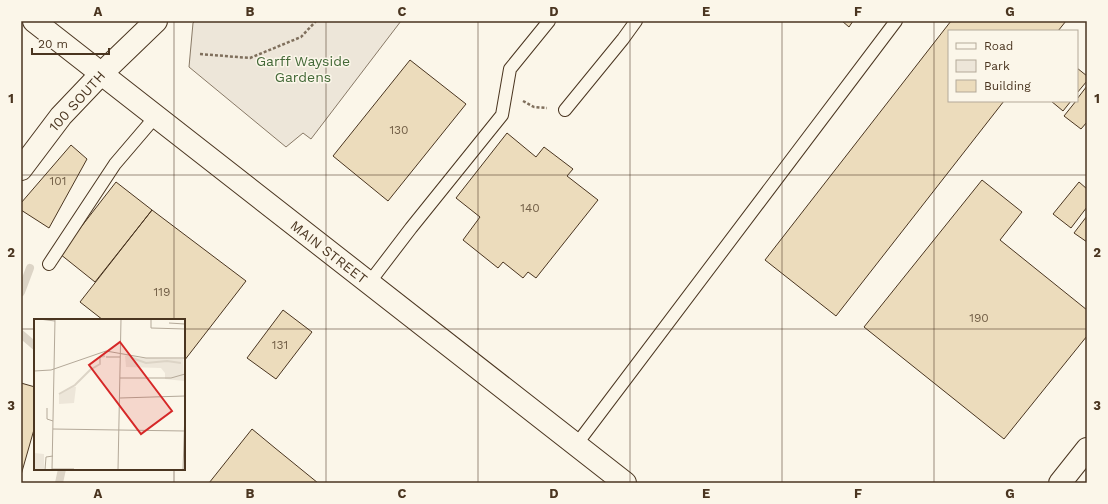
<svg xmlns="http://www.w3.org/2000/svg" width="1108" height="504" font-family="'Work Sans',sans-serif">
	<rect width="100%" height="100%" fill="#fbf6e9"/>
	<!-- green -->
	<path fill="#ede6d9" stroke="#887966" d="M195,21H401L311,139L303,133L286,147L189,67L193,23Z"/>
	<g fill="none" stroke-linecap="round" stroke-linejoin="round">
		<!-- stream -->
		<path stroke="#dcd4c6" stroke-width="8" d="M21,292L30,268
			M21,334L35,346
			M59,483L62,469"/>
	</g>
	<!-- building -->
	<path fill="#ecdcbc" stroke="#4a3520" d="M842,21H853L849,27Z
		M951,21H1066L1058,31H949V101H1004L836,316L765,260Z
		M410,60L466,104L388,201L333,156Z
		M1077,68L1087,76V81L1077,93Z
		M1087,86V122L1081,129L1064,116L1076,101H1077V99Z
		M1051,101H1071L1063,111Z
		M507,133L536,157L544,147L573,169L567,176L598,200L536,278L528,272L523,278L503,262L498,268L463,240L480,217L456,198Z
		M71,145L87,159L49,228L21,210V203Z
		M982,180L1022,212L1000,240L1087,310V336L1004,439L864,327Z
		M116,182L152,210L95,282L60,254Z
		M1079,182L1087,189V207L1071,228L1053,214Z
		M152,210L246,281L184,361V320H103L80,302Z
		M1087,216V242L1074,233Z
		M283,310L312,332L276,379L247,358Z
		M21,383L35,387V426L21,475Z
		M252,429L275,448L318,483H209Z"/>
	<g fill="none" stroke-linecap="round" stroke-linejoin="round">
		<!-- lane casing -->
		<g stroke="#4a3520" stroke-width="14">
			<path id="lane" d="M565,110L623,39L636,21
				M49,264L115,164L156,116
				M369,283L411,228L502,115L510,69L549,21
				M576,445L896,21"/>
		</g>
		<!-- street casing -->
		<g stroke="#4a3520" stroke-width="24">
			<path id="street" d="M21,169L61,116L101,74L156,21
				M1060,483L1087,449"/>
		</g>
		<!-- highway casing -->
		<g stroke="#4a3520" stroke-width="24">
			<path id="highway" d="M34,21L625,483"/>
		</g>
		<!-- path -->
		<path stroke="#7f6f5c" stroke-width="2.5" stroke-dasharray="3 2" stroke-linecap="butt" d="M200,54L250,58L301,37L316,21
			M523,101L534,107L547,108"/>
		<!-- lane -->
		<use href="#lane" stroke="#fbf6e9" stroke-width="12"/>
		<!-- street -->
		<use href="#street" stroke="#fbf6e9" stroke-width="22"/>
		<!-- highway -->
		<use href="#highway" stroke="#fbf6e9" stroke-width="22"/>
	</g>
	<!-- grid -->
	<path fill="none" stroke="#4a3520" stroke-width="1" stroke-opacity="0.55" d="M174,21V320M326,21V483M478,21V483M630,21V483M782,21V483M934,21V483M21,175H1087M21,329H35M184,329H1087M174,469V483"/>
	<g text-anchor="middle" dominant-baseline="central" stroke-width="3" stroke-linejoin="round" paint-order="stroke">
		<!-- number labels -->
		<g font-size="12" fill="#725f47">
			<text x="399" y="130">130</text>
			<text x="58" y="181">101</text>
			<text x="530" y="208">140</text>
			<text x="162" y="292">119</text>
			<text x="979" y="318">190</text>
			<text x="280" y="345">131</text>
		</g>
		<!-- park labels -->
		<g font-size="14" fill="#436837" stroke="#fbf6e9">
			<text x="303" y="61">Garff Wayside<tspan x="303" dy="16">Gardens</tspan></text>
		</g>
		<!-- street labels -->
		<g font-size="14" fill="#4a3520" stroke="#fbf6e9">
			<text transform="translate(77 101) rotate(-48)">100 SOUTH</text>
			<text transform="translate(329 252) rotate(38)">MAIN STREET</text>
		</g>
	</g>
	<!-- overview -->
	<g transform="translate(34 319)">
		<rect width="151" height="151" fill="#fbf6e9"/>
		<path d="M94,36L106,39L149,40L150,62L131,60V54L127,49L92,48L91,37ZM38,67L42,68L40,84L25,85V75ZM0,134L10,135V151H0Z" fill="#ede6d9"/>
		<path fill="none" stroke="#dcd4c6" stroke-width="2" d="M98,39L112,44L133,42L147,44M25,75L41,66L56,51L66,45V38L71,37"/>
		<path fill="none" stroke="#b4a999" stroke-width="1" d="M5,0L21,2M117,0V9L151,10M135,4L151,5M72,38H86M0,52L17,51L72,32L112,39H151M86,59H137L151,55M86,79L151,77M13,89V100L19,102M19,110L151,112M18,150H40M11,151L12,138L19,137M18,151L21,0M84,151L87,0M149,151L151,92"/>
		<path fill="#d62828" fill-opacity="0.15" stroke="#d62828" stroke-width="2" d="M86,23L138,92L107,115L55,46Z"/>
		<rect width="151" height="151" fill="none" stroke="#4a3520" stroke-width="2"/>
	</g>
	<!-- border -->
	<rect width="1108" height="504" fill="none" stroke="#fbf6e9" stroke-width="44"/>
	<!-- legend -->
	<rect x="948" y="30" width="130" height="72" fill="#fbf6e9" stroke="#b4a999"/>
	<rect x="956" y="43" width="20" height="6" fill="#fbf6e9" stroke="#b4a999"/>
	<text x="984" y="50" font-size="12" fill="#4a3520">Road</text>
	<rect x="956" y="60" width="20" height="12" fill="#ede6d9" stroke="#b4a999"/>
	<text x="984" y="70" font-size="12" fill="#4a3520">Park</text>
	<rect x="956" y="80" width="20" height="12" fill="#ecdcbc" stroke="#b4a999"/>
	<text x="984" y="90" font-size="12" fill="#4a3520">Building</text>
	<!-- scale -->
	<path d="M32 48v6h77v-6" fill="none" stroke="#4a3520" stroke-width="2"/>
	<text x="38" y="48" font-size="12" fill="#4a3520" stroke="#fbf6e9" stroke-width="3" paint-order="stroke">20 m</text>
	<rect x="22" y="22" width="1064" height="460" fill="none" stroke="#4a3520" stroke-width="1.5"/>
	<g font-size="13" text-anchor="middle" font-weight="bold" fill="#4a3520">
		<text x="98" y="16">A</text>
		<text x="250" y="16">B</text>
		<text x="402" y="16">C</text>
		<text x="554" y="16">D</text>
		<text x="706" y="16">E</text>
		<text x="858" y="16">F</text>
		<text x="1010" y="16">G</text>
		<text x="11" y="103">1</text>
		<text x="1097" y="103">1</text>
		<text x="11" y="257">2</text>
		<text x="1097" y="257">2</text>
		<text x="11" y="410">3</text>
		<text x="1097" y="410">3</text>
		<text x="98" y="498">A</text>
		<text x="250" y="498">B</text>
		<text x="402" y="498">C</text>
		<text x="554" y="498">D</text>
		<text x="706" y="498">E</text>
		<text x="858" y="498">F</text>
		<text x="1010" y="498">G</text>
	</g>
</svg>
